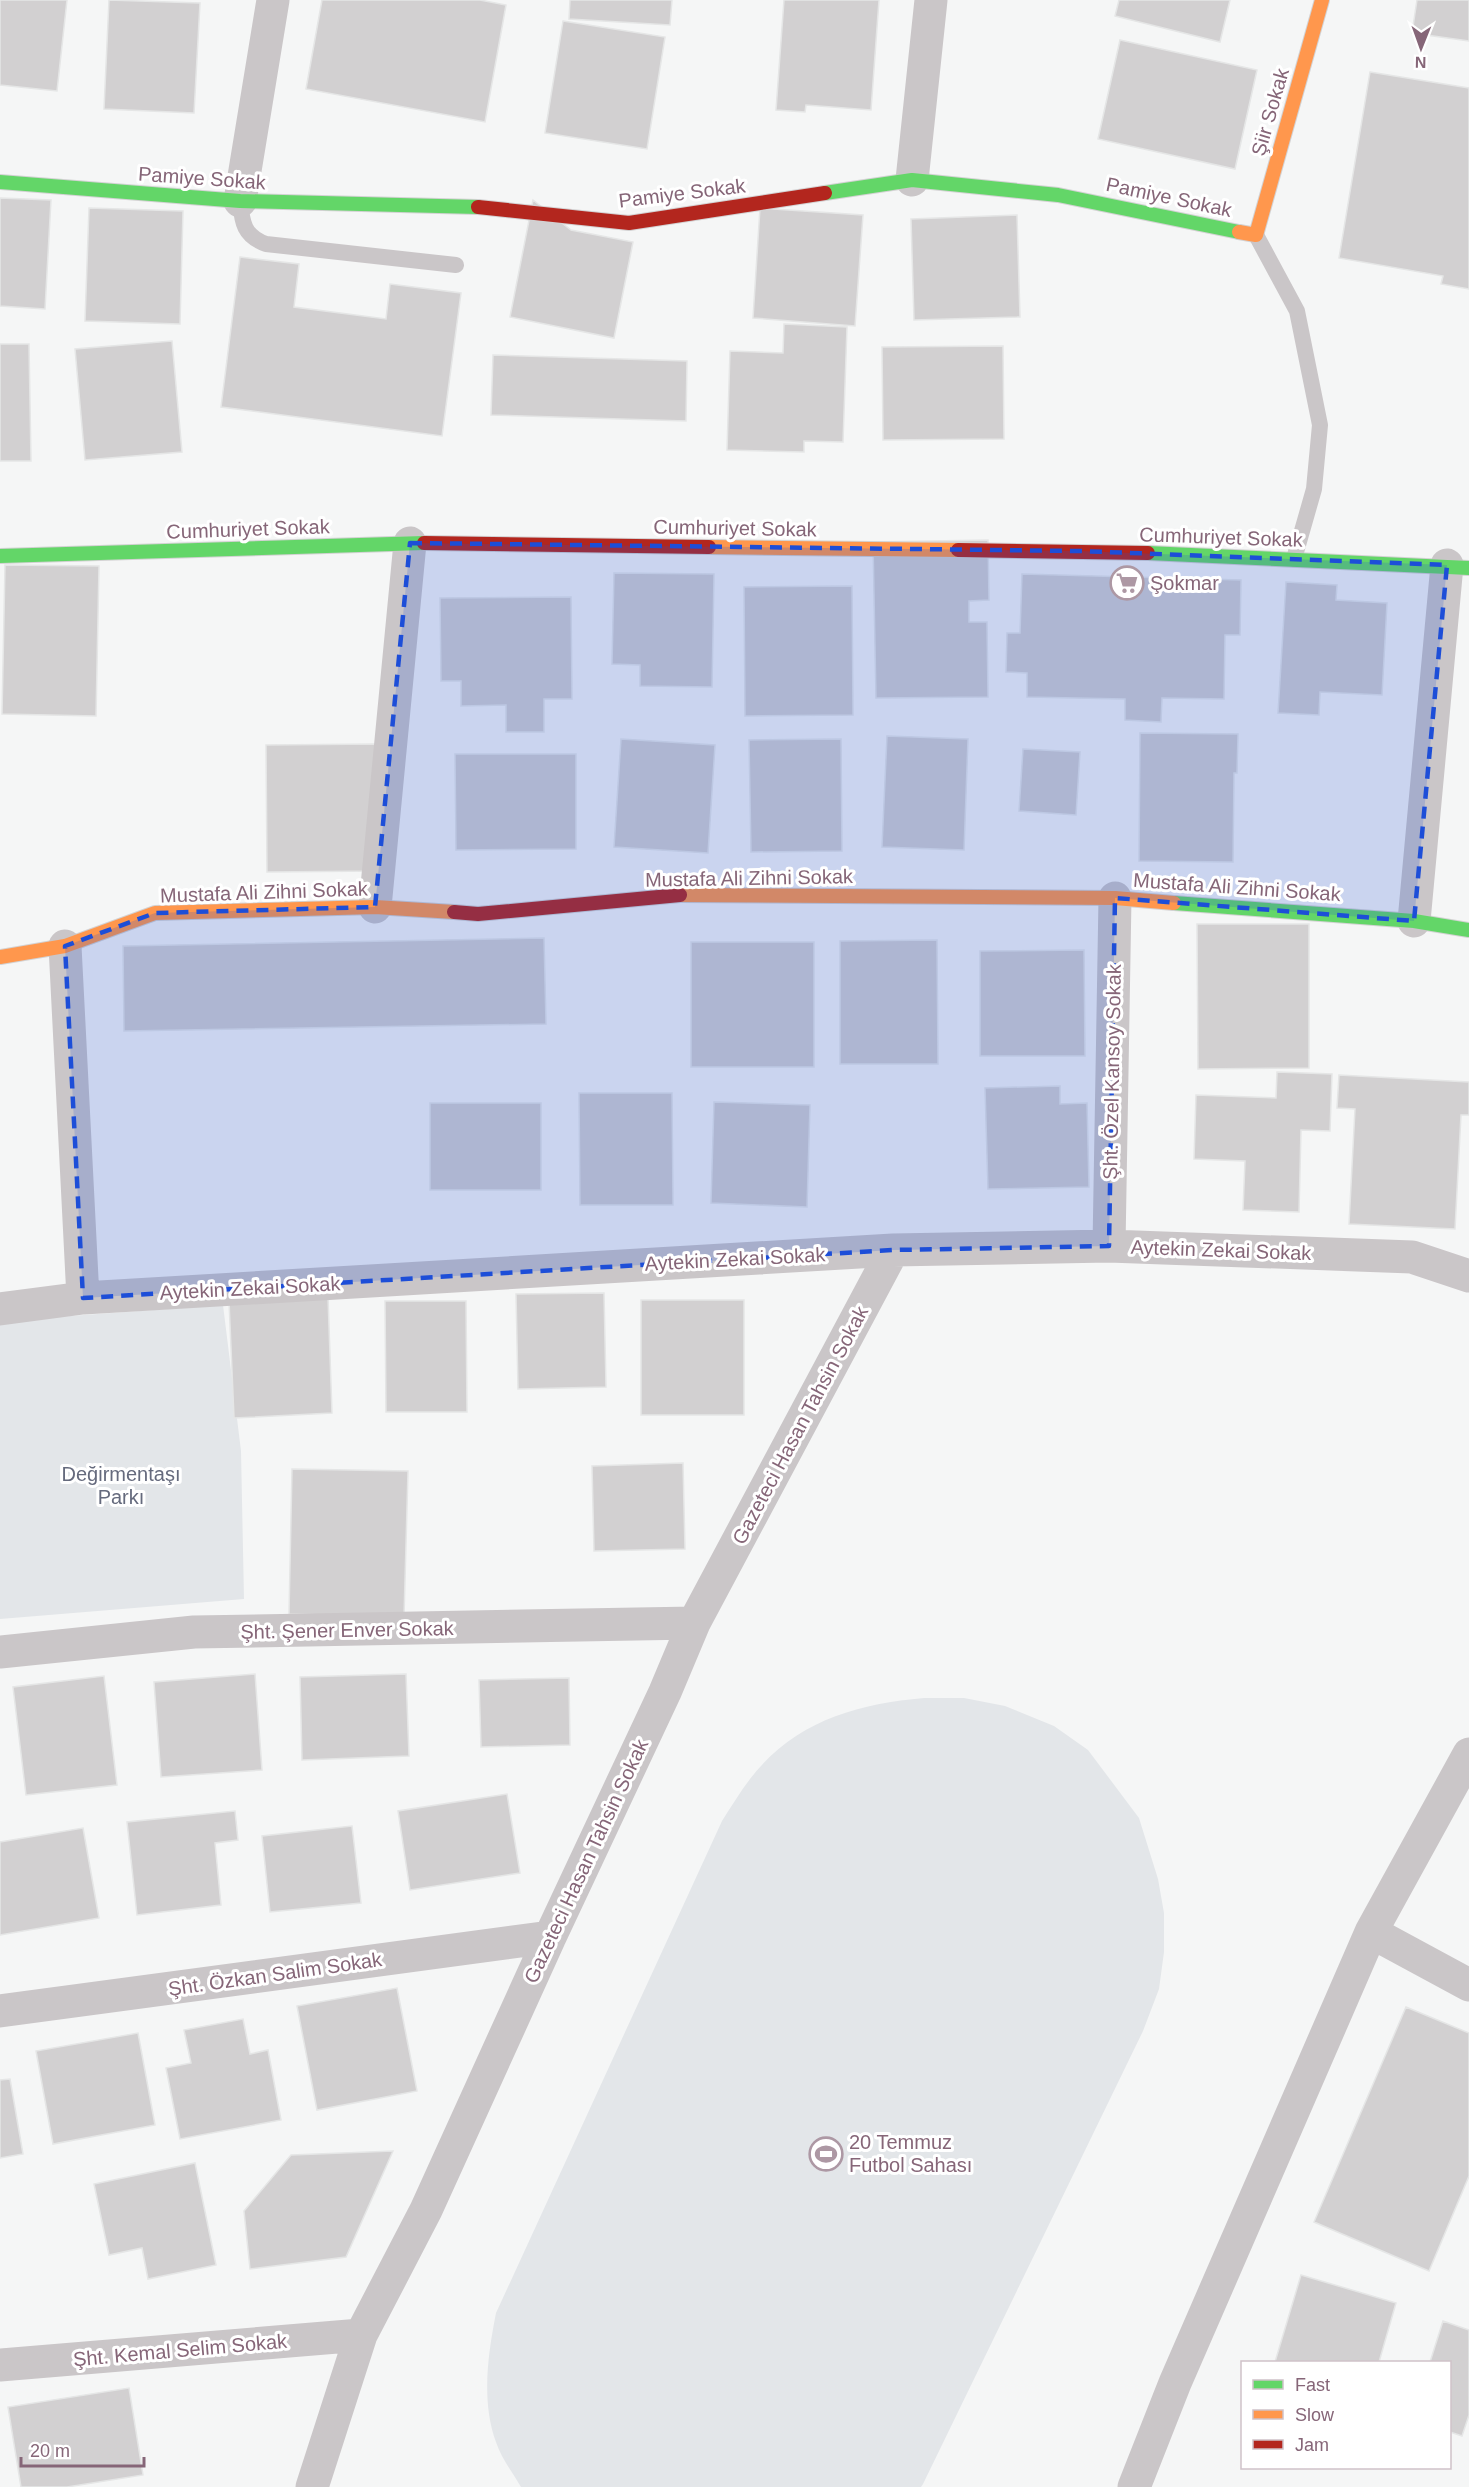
<svg xmlns="http://www.w3.org/2000/svg" width="1469" height="2487" font-family="Helvetica,sans-serif">
	<rect width="100%" height="100%" fill="#f5f6f6"/>
	<!-- green -->
	<path fill="#e3e6e9" d="M223,1305L241,1451L244,1599L0,1619V1321Z
		M924,1698H964L1005,1706L1054,1726L1088,1750L1139,1818L1158,1879L1164,1913V1952L1159,1989L1143,2031L923,2484L921,2487H521C513,2473 501,2458 496,2442C481,2401 488,2354 496,2313L722,1821C731,1807 740,1792 750,1779C794,1722 855,1704 924,1698Z"/>
	<!-- building -->
	<path fill="#d2d0d1" stroke="#e5e6e6" stroke-width="1.5" d="M0,0H67L57,91L0,85Z
		M109,0L200,3L194,113L104,109Z
		M322,0H480L506,5L485,122L306,89Z
		M570,0H672L670,25L569,19Z
		M784,0H879L871,110L806,105L805,112L776,110Z
		M1119,0H1230L1220,42L1115,16Z
		M1417,0H1469V41L1412,33Z
		M563,21L665,37L647,149L545,133Z
		M1120,40L1257,70L1235,169L1098,139Z
		M1370,72L1469,88V289L1441,284L1443,276L1339,258Z
		M0,198L51,200L45,309L0,306Z
		M533,200L571,230L633,242L614,338L510,317Z
		M89,208L183,211L180,324L85,321Z
		M760,208L863,215L855,326L753,318Z
		M1017,215L1020,317L914,320L911,219Z
		M240,257L299,264L294,307L386,319L390,284L461,293L442,436L221,407Z
		M784,324L847,327L843,442L804,441V452L727,450L730,351L783,353Z
		M172,341L182,452L85,460L75,349Z
		M0,344H29L31,461H0Z
		M1003,346L1004,439L883,440L882,347Z
		M493,355L687,361L686,421L491,415Z
		M988,540L989,600L969,601V622H987L988,697L876,698L873,542Z
		M5,565L99,566L96,716L2,714Z
		M614,573L714,574L712,687L640,686V665L612,664Z
		M1022,574L1241,580L1240,635H1225L1224,699L1162,698L1161,722L1125,720V699L1027,697V673L1006,672L1007,633H1020Z
		M1286,582L1337,585L1336,600L1387,603L1382,695L1320,692L1319,715L1278,713Z
		M852,586L853,715L745,716L744,587Z
		M571,597L572,699H544V732H506V705L461,706V681H441L440,598Z
		M1140,733L1238,734L1237,773H1234L1233,862L1139,861Z
		M887,736L968,739L964,850L882,847Z
		M621,739L715,745L708,853L614,847Z
		M841,739L842,851L751,852L749,740Z
		M377,744L378,871L267,872L266,745Z
		M1023,749L1080,752L1076,815L1019,811Z
		M455,754H576V849L456,850Z
		M1197,924H1309V1068L1198,1069Z
		M544,938L546,1024L124,1031L123,946Z
		M937,940L938,1064H840V941Z
		M691,942H814V1067H691Z
		M1084,950L1085,1056H980V951Z
		M1277,1072L1332,1074L1330,1131L1301,1130L1299,1212L1243,1210L1245,1161L1194,1159L1196,1095L1276,1098Z
		M1339,1075L1469,1082V1115H1461L1455,1229L1349,1224L1355,1109L1337,1108Z
		M1060,1086V1104L1087,1103L1089,1187L988,1189L985,1088Z
		M579,1093H672L673,1205H580Z
		M714,1102L810,1105L807,1207L711,1203Z
		M430,1103H541V1190H430Z
		M604,1293L606,1387L518,1389L516,1294Z
		M328,1297L332,1413L234,1418L229,1301Z
		M641,1300H744V1415H641Z
		M385,1301H466L467,1412H386Z
		M683,1463L685,1549L594,1551L592,1466Z
		M292,1469L408,1471L404,1617L289,1614Z
		M255,1674L262,1770L161,1777L154,1682Z
		M406,1674L409,1756L302,1760L300,1677Z
		M104,1676L117,1785L26,1795L13,1687Z
		M569,1678L570,1745L481,1747L479,1680Z
		M507,1794L520,1873L410,1890L398,1811Z
		M235,1811L238,1840L215,1843L221,1905L137,1915L127,1822Z
		M352,1826L361,1903L270,1912L262,1836Z
		M83,1828L99,1918L0,1935V1842Z
		M397,1988L417,2091L317,2110L297,2006Z
		M1406,2007L1469,2033V2176L1429,2271L1314,2222Z
		M243,2019L250,2054L268,2050L281,2120L180,2139L166,2068L191,2063L184,2030Z
		M138,2033L155,2125L53,2144L36,2051Z
		M10,2079L23,2154L0,2158V2080Z
		M393,2151L346,2257L250,2269L244,2211L291,2155Z
		M195,2163L216,2265L148,2279L142,2248L109,2255L94,2184Z
		M1301,2275L1396,2303L1379,2362H1275Z
		M1443,2321L1469,2330V2415L1462,2436L1450,2432V2362H1430Z
		M129,2388L143,2475L67,2487H21L8,2407Z"/>
	<g fill="none" stroke-linecap="round" stroke-linejoin="round">
		<!-- fast casing -->
		<g stroke="#d3d2d3" stroke-width="16">
			<path id="fast" d="M0,182L240,201L478,207
				M825,193L912,180L1058,195L1239,232
				M1148,553L1469,568
				M0,556L424,543
				M1174,903L1414,921L1469,930"/>
		</g>
		<!-- slow casing -->
		<g stroke="#d3d2d3" stroke-width="16">
			<path id="slow" d="M1239,232L1256,235L1322,0
				M709,547L958,550
				M680,895L1115,898L1174,903
				M0,957L65,946L155,913L375,907L454,912"/>
		</g>
		<!-- jam casing -->
		<g stroke="#d3d2d3" stroke-width="16">
			<path id="jam" d="M478,207L629,223L825,193
				M424,543L709,547
				M958,550L1148,553
				M454,912L478,914L680,895"/>
		</g>
		<!-- lane -->
		<path stroke="#cac6c8" stroke-width="16" d="M240,201C242,223 244,236 266,244L456,265
			M1256,235L1297,311L1320,425L1314,489L1294,559"/>
		<!-- street -->
		<path stroke="#cac6c8" stroke-width="33" d="M912,180L931,0
			M240,201L273,0
			M375,907L410,543
			M1414,921L1447,565
			M65,946L83,1298
			M1109,1246L1115,898
			M0,1309L83,1298L893,1250L1109,1246L1412,1257L1469,1276
			M0,1652L194,1632L694,1623
			M1371,1932L1469,1985
			M0,2011L550,1937
			M0,2365L361,2335
			M312,2487L361,2335L426,2210L550,1937L665,1692L694,1623L893,1250
			M1134,2487L1175,2383L1371,1932L1469,1754"/>
		<!-- fast -->
		<use href="#fast" stroke="#63d668" stroke-width="14"/>
		<!-- slow -->
		<use href="#slow" stroke="#ff974d" stroke-width="14"/>
		<!-- jam -->
		<use href="#jam" stroke="#b3261e" stroke-width="14"/>
	</g>
	<!-- marked area -->
	<path fill="#1d4ed8" fill-opacity="0.2" stroke="#1d4ed8" stroke-width="4.5" stroke-dasharray="12 8" stroke-linejoin="round" d="M410,543L1080,551L1447,565L1414,921L1115,898L1109,1246L893,1250L83,1298L65,946L155,913L375,907Z"/>
	<!-- icons -->
	<defs>
		<g id="supermarket-ring" transform="scale(1.725)"><circle r="9.5" fill="#fff" stroke="#ad98a4" stroke-width="1.5"/><path d="M-6-5.5h2.5l.6 2H6L4.5 2H-2.5L-4.4-4H-6ZM-1.5 3.2a1.3 1.3 0 1 0 .1 0ZM3 3.2a1.3 1.3 0 1 0 .1 0Z" fill="#ad98a4"/></g>
		<g id="stadium-ring" transform="scale(1.725)"><circle r="9.5" fill="#fff" stroke="#ad98a4" stroke-width="1.5"/><path d="M0-5a6.5 5 0 1 0 0 10a6.5 5 0 1 0 0-10ZM-3.5-1.8h7v3.6h-7Z" fill="#ad98a4"/></g>
	</defs>
	<g fill-rule="evenodd">
		<use href="#supermarket-ring" x="1127" y="583"/>
		<use href="#stadium-ring" x="826" y="2154"/>
	</g>
	<g text-anchor="middle" dominant-baseline="central" stroke-width="6" stroke-linejoin="round" paint-order="stroke">
		<!-- street labels -->
		<g font-size="20" fill="#866678" stroke="#fff">
			<text transform="translate(1270 112) rotate(-74)">Şiir Sokak</text>
			<text transform="translate(202 178) rotate(4)">Pamiye Sokak</text>
			<text transform="translate(682 193) rotate(-7)">Pamiye Sokak</text>
			<text transform="translate(1169 197) rotate(12)">Pamiye Sokak</text>
			<text transform="translate(735 528) rotate(1)">Cumhuriyet Sokak</text>
			<text transform="translate(248 529) rotate(-2)">Cumhuriyet Sokak</text>
			<text transform="translate(1221 537) rotate(2)">Cumhuriyet Sokak</text>
			<text transform="translate(749 878) rotate(-1)">Mustafa Ali Zihni Sokak</text>
			<text transform="translate(1237 887) rotate(4)">Mustafa Ali Zihni Sokak</text>
			<text transform="translate(264 892) rotate(-2)">Mustafa Ali Zihni Sokak</text>
			<text transform="translate(1112 1072) rotate(-89)">Şht. Özel Kansoy Sokak</text>
			<text transform="translate(1221 1250) rotate(2)">Aytekin Zekai Sokak</text>
			<text transform="translate(735 1259) rotate(-3)">Aytekin Zekai Sokak</text>
			<text transform="translate(250 1288) rotate(-3)">Aytekin Zekai Sokak</text>
			<text transform="translate(800 1425) rotate(-62)">Gazeteci Hasan Tahsin Sokak</text>
			<text transform="translate(347 1630) rotate(-1)">Şht. Şener Enver Sokak</text>
			<text transform="translate(586 1861) rotate(-65)">Gazeteci Hasan Tahsin Sokak</text>
			<text transform="translate(275 1974) rotate(-8)">Şht. Özkan Salim Sokak</text>
			<text transform="translate(180 2350) rotate(-5)">Şht. Kemal Selim Sokak</text>
		</g>
		<!-- poi labels -->
		<g font-size="20" fill="#866678" stroke="#fff" text-anchor="start">
			<text x="1150" y="583">Şokmar</text>
			<text x="849" y="2142">20 Temmuz<tspan x="849" dy="23">Futbol Sahası</tspan></text>
		</g>
		<!-- park labels -->
		<g font-size="20" fill="#656a7d" stroke="#fff">
			<text x="121" y="1474">Değirmentaşı<tspan x="121" dy="23">Parkı</tspan></text>
		</g>
	</g>
	<!-- legend -->
	<rect x="1241" y="2361" width="210" height="108" fill="#ffffff" stroke="#cfc2c9" stroke-width="1.5"/>
	<rect x="1253" y="2380" width="30" height="9" fill="#63d668" stroke="#cfc2c9" stroke-width="1.5"/>
	<text x="1295" y="2391" font-size="18" fill="#866678">Fast</text>
	<rect x="1253" y="2410" width="30" height="9" fill="#ff974d" stroke="#cfc2c9" stroke-width="1.5"/>
	<text x="1295" y="2421" font-size="18" fill="#866678">Slow</text>
	<rect x="1253" y="2440" width="30" height="9" fill="#b3261e" stroke="#cfc2c9" stroke-width="1.5"/>
	<text x="1295" y="2451" font-size="18" fill="#866678">Jam</text>
	<!-- north arrow -->
	<g transform="translate(1421 48) rotate(181)" stroke="#ffffff" stroke-width="4.5" paint-order="stroke">
	<path d="M0-4.5L10 22L0 15L-10 22Z" fill="#866678"/>
	<text y="-9" font-size="16" font-weight="bold" text-anchor="middle" fill="#866678">N</text>
	</g>
	<!-- scale -->
	<path d="M21 2457v9h123v-9" fill="none" stroke="#866678" stroke-width="3"/>
	<text x="30" y="2457" font-size="18" fill="#866678" stroke="#ffffff" stroke-width="4.5" paint-order="stroke">20 m</text>
</svg>
